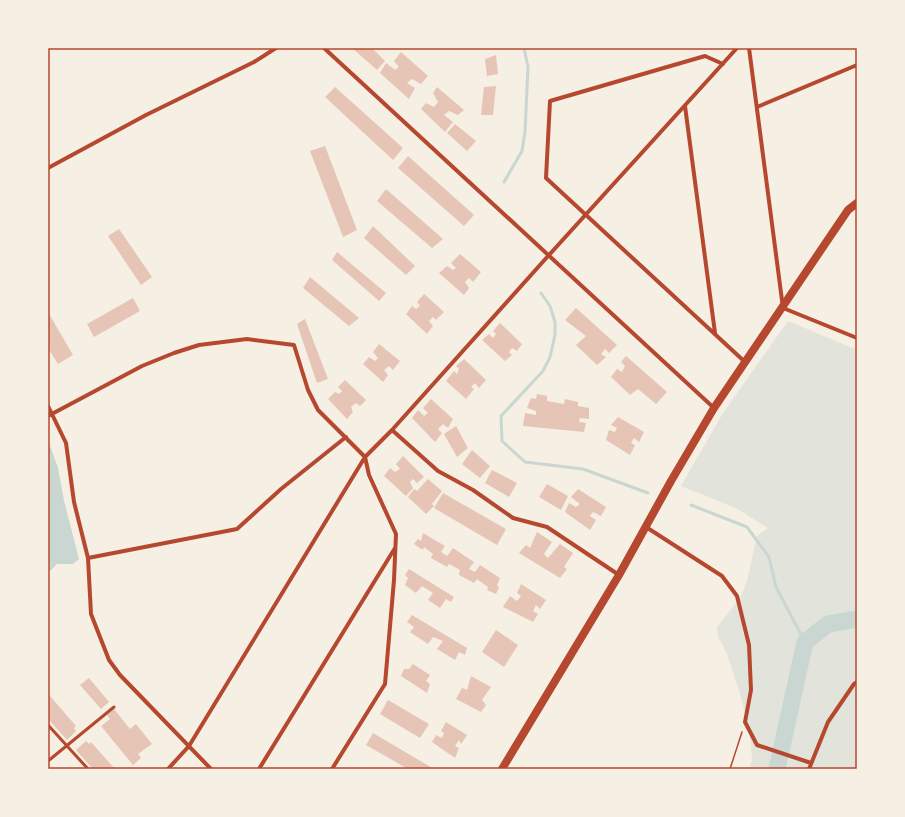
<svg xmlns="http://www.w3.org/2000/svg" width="905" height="817" font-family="Overpass,sans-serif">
	<rect width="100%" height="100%" fill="#f6efe4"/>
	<!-- green -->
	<path fill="#e2e4dc" d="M788,321L855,349L856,386L857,382V769H749L752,760L750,735L740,694L727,654L718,636L717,627L740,598L747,581L757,536L768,528L736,508L681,486L723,413Z"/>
	<!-- water -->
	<path fill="#c9d6d2" d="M48,440L58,468L64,501L79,559L73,564H57L48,573Z"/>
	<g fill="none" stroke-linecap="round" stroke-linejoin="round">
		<!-- stream -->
		<path stroke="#c9d6d2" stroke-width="3" d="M504,182L522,151L525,132L528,67L524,48
			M541,293L550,306L555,322V335L550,357L543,371L501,416L502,441L525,462L583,469L648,493
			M691,505L747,527L769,557L776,587L805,642"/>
		<!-- river -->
		<path stroke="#c9d6d2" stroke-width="17" d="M777,769L805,642L828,624L857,619"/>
	</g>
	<!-- building -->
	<path fill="#e6c5b7" d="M352,48H372L385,61L377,70Z
		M401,52L428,76L421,84L412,79L407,83L415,88L409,99L380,73L386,63L395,70L399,67L394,61Z
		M496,55L498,74L487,76L485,59Z
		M496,86L493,115H481L484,87Z
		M335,87L403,148L393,160L325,97Z
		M437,87L464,110L458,115L449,111L444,115L453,122L445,132L421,109L426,103L434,107L438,102L433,93Z
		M455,124L476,141L467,151L447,133Z
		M325,146L357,230L343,237L310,151Z
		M408,156L474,215L464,226L398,168Z
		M386,189L443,239L432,248L377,201Z
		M373,226L415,266L406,275L364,238Z
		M119,229L152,277L141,285L108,236Z
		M337,252L386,293L379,301L332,260Z
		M460,254L481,272L473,282L469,278L465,282L469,288L464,295L439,273L447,266L453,270L456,268L451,263Z
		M310,277L359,318L349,326L303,288Z
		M424,294L444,312L436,320L433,317L429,321L433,326L427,334L406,314L412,306L416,309L420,306L417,302Z
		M133,298L140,311L94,337L87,324Z
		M576,308L617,345L609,353L605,349L601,354L606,357L597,365L576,345L586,336L565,320Z
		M48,312L73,355L58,364L48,348Z
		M305,319L328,379L317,383L297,324Z
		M500,323L522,344L517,351L512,348L509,352L512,355L505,361L482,340L489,334L493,338L496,334L493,331Z
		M379,344L400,361L393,370L389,366L384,370L388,375L383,382L363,364L369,357L375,361L378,358L373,352Z
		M626,356L667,392L656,404L638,389L630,395L611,377L617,369L622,372L625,366L621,362Z
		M464,359L486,380L479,388L475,383L471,387L474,389L466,399L446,381L454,371L457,374L459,369L456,366Z
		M345,380L366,400L360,406L356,403L351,407L353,412L347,419L328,399L335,392L339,394L342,391L338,387Z
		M537,394L547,396V401L564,404L565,399L578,402V406L589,408V419L580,418L579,422L586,423L584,432L523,426L525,413L536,415V411L527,408L531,398L536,399Z
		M431,399L453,419L448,428L443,424L438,429L442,433L435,442L412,418L418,410L424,416L428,413L423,408Z
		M618,417L644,432L639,442L634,438L631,443L635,445L630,455L606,440L609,430L615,432L617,428L611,425Z
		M456,426L468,448L457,457L444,434Z
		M472,450L490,466L480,478L462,464Z
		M403,456L424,477L417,483L413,479L410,482L413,488L406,496L384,476L390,468L395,472L400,469L396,464Z
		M492,470L517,483L509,497L485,483Z
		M428,479L442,491L432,504L434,506L426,514L408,497L414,489L417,491Z
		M547,484L568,496L561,510L539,497Z
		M578,489L606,507L601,516L593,512L590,516L596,520L590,530L565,512L569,503L576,507L580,504L571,497Z
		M443,493L506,529L497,545L434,508Z
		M537,532L552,542L544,554L548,558L560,544L573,553L564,567L567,569L560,578L519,553L526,545L530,548Z
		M423,533L445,546L441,552L447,556L453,548L474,562L469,569L475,572L480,565L500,578L497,586L499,587L496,594L487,590L488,587L477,579L474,583L459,575L460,570L449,564L447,567L431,558L433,554L424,547L423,550L414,544L418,539L421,541Z
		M409,569L454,597L451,602L446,599L440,608L428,600L433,593L422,586L416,593L405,585L408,578L405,575Z
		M521,584L546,600L540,609L536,605L533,611L538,614L533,622L503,607L510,596L517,601L521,596L517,593Z
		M412,615L467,648L465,655L459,652L455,660L437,649L443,641L433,637L428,644L410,632L414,627L407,622Z
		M496,630L518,645L504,667L482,652Z
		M413,664L430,675L426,681L430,684L427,693L401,676L404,669H409Z
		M471,676L491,687L482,700L486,705L481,712L456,699L462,688L467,690Z
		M89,678L109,702L101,709L80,685Z
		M50,696L76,726L74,728L76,731L67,740L48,719V698Z
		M388,700L429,724L420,738L380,714Z
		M114,709L130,729L136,724L152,744L138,754L141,758L133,765L101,726L110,719L107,715Z
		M446,722L467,735L461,744L459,740L455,746L459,748L455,758L432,742L436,735L442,738L444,733L441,731Z
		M373,733L434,769H408L366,745Z
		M86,741L89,744L91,742L115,769H93L76,750Z"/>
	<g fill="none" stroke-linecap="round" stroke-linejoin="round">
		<!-- path -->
		<path stroke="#b5482f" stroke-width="1.5" d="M730,769L742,732"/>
		<!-- service -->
		<path stroke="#b5482f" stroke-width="3" d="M48,725L88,769
			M48,761L114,707"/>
		<!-- minor -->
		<path stroke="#b5482f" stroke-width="4" d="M324,48L714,408
			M749,48L783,308L857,338
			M723,64L705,56L550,101L546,178L745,362
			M685,106L715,333
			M757,107L857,65
			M48,168L146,115L254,62L276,48
			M48,406L66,443L74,502L88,558L91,614L109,660L120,675L211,769
			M48,416L142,366L174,353L199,345L247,339L294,345L308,390L318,410L365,457L369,475L396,534L394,580L385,684L332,769
			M392,430L438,471L473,490L513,518L547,527L619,575
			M646,527L722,576L737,596L749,645L751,690L745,722L757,745L811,763
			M88,558L237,529L281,489L346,437
			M168,769L189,746L365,457L392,430L549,255L737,48
			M259,769L395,548
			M809,769L828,722L854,684L857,682"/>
		<!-- secondary -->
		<path stroke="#b5482f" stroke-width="8" d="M502,769L619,575L671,481L714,408L848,210L857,203"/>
	</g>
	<!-- border -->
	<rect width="905" height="817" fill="none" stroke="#f6efe4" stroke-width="98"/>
	<rect x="49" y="49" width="807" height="719" fill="none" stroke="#b5482f" stroke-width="1.5"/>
</svg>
